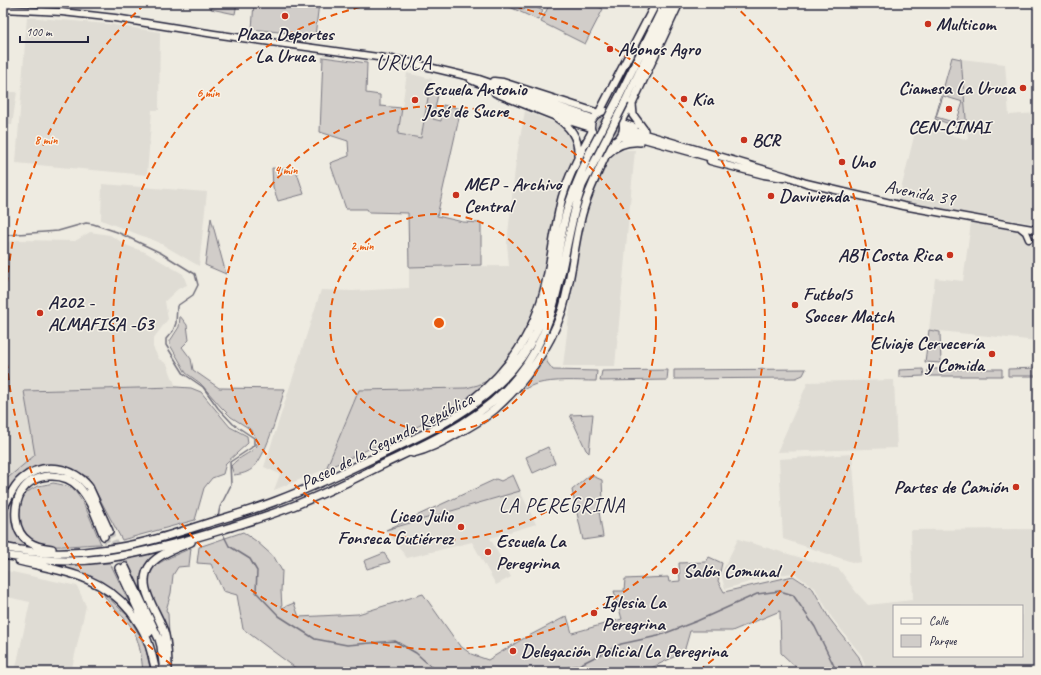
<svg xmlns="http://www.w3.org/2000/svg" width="1041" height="675" font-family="Caveat,sans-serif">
	<rect width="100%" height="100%" fill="#eeebe1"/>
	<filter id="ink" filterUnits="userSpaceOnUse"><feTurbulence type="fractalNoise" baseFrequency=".025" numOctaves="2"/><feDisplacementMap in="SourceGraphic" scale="8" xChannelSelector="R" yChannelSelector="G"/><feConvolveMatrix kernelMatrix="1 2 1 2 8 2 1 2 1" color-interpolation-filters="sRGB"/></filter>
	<g filter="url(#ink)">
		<!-- built -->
		<path fill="#dfdcd4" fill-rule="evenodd" d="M27,17L107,24L160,32L159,110H152L147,175L16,163Z
			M961,59L1005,64L1009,115L1038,113V224L898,202L917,124L968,140Z
			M407,73L432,79L421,138L398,134Z
			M3,92H17L12,125H3Z
			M525,111L563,126L572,136L575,145L574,153L558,199L549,249L533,316L510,355L491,379L478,385L466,388L359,390L326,469L274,490L280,474L264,467L321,290L353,291L409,288V267L509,266L507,243L516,160Z
			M625,150H635L615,366H563L578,242L591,199L608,161L614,153Z
			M102,184L207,192L199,266L158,242L101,220Z
			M971,223L1038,234V341L929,330L935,278L963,281Z
			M90,232L110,235L128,246L145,252L183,274L187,285L178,289L165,301L168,319L153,339V347L159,359L167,364L176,387L24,391L36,455L3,482V243L17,240L75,241Z
			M894,380L897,448L777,452L808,382Z
			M852,454L861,562L855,563L783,539L779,459Z
			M520,491L536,524L490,538L511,577L496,585L472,542L407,558L386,530Z
			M1035,529L1037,672H867L862,656L832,618L815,588L793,573L770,576L725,589L721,574L738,539L839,569L856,592L868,605L913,600L911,530ZM894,606H1022V656H894Z
			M3,570L77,586L86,606L71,672H15L30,602L3,596Z"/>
		<!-- green -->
		<path fill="#d1cdc9" stroke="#7a7882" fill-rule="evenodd" d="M212,3H237L235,14L211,9Z
			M254,3H319L315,36L252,29Z
			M501,3H509L524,10L528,3L543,11L538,20Z
			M550,3H590L603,9L585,44L541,22Z
			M323,57L367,63L366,93L380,95V106L402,108L398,134L421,138L429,92L438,94L433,119L441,121L443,105L461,109L437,216L463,222L481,223V265L409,267L408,213L369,212L367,209H346L330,163L349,156L348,141L320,132Z
			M952,57L961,59L967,130L935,119ZM943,96L963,102L956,123L936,117Z
			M272,168L296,170L304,194L278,201L273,187Z
			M211,218L226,274L205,265Z
			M180,316L187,325L189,340L182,347L191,359L193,370L219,388L285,389C278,410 268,452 254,467C248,473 241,474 234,475L231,466C238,457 250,454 257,446L256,438L250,429L231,417L221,407L200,383L186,373L180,362L170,345V341L179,327Z
			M929,330L940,332L941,363L925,362Z
			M546,350L547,362L553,370L597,371L596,381C577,381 555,379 536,384C527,387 519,392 510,397Z
			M1038,368V376H1008V369Z
			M806,369L803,375L796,378L674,379V370Z
			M923,369L924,376L899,377V370Z
			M928,369H1002V376H928Z
			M668,370L667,380L600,381L602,371Z
			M491,379L477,392L455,409L326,469L359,390L466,388L478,385Z
			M176,387L191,388L201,392L230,427L247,436L248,443L226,463L223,474L212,478L204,488L195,520L122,540L88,477L64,466L44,464L24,474L11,488L3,500V482L35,455L24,391Z
			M593,414L589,453L586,450L570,415Z
			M548,447L555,463L533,473L526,457Z
			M513,475L520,491L386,530L496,479L501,481Z
			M590,475L602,480L603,500L598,505L603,537L583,540L572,490Z
			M53,483C59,484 65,485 71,488C84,497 94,529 101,544C85,544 53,549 39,544C18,535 10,502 32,489C38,485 46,485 53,483Z
			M14,499C10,524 11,529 28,548L3,543V516Z
			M243,532L256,541L274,557L282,571L281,591L282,608L294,603L299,617L358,614L423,594L459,645L471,654L488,660L521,640L567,616L572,633L622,619L614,591H624L625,579L668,577L669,582L680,581L679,563L706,562L709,557L722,563L718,581L724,592L793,576L813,589L829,618L859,657L864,672H801L781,653L780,611L732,631H690L684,652L643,672H301L243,629L237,595L223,591L211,564L197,563L199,547Z
			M174,547C149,562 138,563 141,595L126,559Z
			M191,548L189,566L178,567L173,575L171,593L166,610L168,614L169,635C163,620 138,582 152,569C162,559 179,554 191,548Z
			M384,553L390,562L367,569L364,561Z
			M110,563L136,616L115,591L81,574L52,565Z
			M103,593L129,617L145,645L151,672H143C141,653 139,634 125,619C117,610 108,604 103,593Z"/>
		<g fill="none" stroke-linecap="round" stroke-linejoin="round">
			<!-- stream -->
			<path stroke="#716f7b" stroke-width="1.5" d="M3,236L18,234L58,231L86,223L93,224L117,232L161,253L195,274L198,285L193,295L177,306L176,323L173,331L166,339V345L184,374L203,387L218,408L233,424L254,438V445L251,448L230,462L231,485L220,507L218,517
				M222,532L229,546L250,559L257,571L256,592L279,616L315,639L347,645L395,641L416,653L436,671L440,672
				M548,672L579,665L621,644L658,636L697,621L757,594L780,591L793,595L815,627L837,672"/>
			<!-- major-tunnel -->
			<path stroke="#c5c3c0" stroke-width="6" stroke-dasharray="6 3" stroke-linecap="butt" d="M590,117L628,129
				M588,122L626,134"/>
			<!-- highway-tunnel -->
			<path stroke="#c5c3c0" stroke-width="7" stroke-dasharray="7 3.5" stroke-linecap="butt" d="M109,531L125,567
				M104,536L119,568"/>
			<!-- major casing -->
			<g stroke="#22223b" stroke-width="9">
				<path id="major" d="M3,9L62,12L115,18L214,34L399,60L479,79L590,117
					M471,80L478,83L588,122
					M494,81L503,82L599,113
					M495,93L556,117L591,128
					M591 127a16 16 0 1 1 32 0a16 16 0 1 1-32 0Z
					M623,123L635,127
					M628,129L786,176L806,183L903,206L1038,230
					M626,134L715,159
					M620,137L631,140
					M710,161L764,175L784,178
					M1021,228L1026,232L1029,239"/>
			</g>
			<!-- highway casing -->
			<g stroke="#22223b" stroke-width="10">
				<path id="highway" d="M618,99L665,3
					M625,102L672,3
					M599,113L656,3
					M556,117C570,126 579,138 578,155
					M622,119L631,103
					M644,130L633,115L632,104L679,3
					M607,154C616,145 626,141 640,142
					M472,400C509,371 532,336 544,291C552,260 554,229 562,198C569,175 580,153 592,132
					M413,453C430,449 443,442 458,433C470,427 483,419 494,410C524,384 549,349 562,311C571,282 573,251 580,222C586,194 600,169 611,143
					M3,508C9,498 13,486 22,479C43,461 73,467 89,487L109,531
					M3,547C35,554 69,555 101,550C137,546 171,535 205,524C228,517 253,510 276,501C313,487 349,470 384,453C415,438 447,424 474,404C492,391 509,375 522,357C552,314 554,268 565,218C570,195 581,174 590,152
					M52,549C45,548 36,547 29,542C13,532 13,507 21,492C33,472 64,471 79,487C92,501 97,520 104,536
					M3,555C37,561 74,563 108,558C149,552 191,539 231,527C256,519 281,512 305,501C333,490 360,476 386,463C434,440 483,419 517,377C561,323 559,266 577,202L582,186L598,155
					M19,561C61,571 101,575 130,611C136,619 142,627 146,637C151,648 153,660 156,672
					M125,567L159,639L161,646L164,672
					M119,568L149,633
					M168,672C168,660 168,647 165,635C160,613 133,586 151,564C160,553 178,548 191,542"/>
			</g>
			<!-- major -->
			<use href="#major" stroke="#f7f3e8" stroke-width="6"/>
			<!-- highway -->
			<use href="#highway" stroke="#f7f3e8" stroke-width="7"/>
			<!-- highway-bridge casing -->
			<g stroke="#22223b" stroke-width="10" stroke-linecap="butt">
				<path id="highway-bridge" d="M590,152L618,99
					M598,155L625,102"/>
			</g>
			<!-- highway-bridge -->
			<use href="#highway-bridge" stroke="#f7f3e8" stroke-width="7"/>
		</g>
	</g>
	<!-- distance rings -->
	<g fill="none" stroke="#e8590c" stroke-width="2" stroke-dasharray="7 5">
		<circle cx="439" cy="323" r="109"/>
		<circle cx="439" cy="323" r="217"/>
		<path d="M504 4A326 326 0 1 1 374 4"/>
		<path d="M181 672A434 434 0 0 1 146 3M732 3A434 434 0 0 1 697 672"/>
	</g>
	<!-- markers -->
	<g fill="#c8321e" stroke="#f7f3e8" stroke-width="1.5">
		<circle cx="285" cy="16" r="4"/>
		<circle cx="928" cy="24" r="4"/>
		<circle cx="610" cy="49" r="4"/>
		<circle cx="1023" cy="88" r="4"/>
		<circle cx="684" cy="99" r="4"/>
		<circle cx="415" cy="100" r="4"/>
		<circle cx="949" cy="109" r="4"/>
		<circle cx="744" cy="140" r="4"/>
		<circle cx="842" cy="162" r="4"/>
		<circle cx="456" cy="195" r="4"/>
		<circle cx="771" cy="196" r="4"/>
		<circle cx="950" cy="255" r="4"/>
		<circle cx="795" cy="305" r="4"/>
		<circle cx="40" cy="313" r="4"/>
		<circle cx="992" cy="354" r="4"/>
		<circle cx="1016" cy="487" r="4"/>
		<circle cx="461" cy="527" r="4"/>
		<circle cx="488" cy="552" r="4"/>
		<circle cx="675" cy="571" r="4"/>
		<circle cx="594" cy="613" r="4"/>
		<circle cx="513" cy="651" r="4"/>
	</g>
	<g text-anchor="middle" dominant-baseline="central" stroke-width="3" stroke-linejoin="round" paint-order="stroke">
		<!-- poi labels -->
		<g font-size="19" font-weight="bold" fill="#22223b" stroke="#f7f3e8" text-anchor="start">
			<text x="936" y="24">Multicom</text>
			<text x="285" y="34" text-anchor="middle">Plaza Deportes<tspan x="285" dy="22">La Uruca</tspan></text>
			<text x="618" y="49">Abonos Agro</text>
			<text x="1015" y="88" text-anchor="end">Ciamesa La Uruca</text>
			<text x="423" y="89">Escuela Antonio<tspan x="423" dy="22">José de Sucre</tspan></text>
			<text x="692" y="99">Kia</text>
			<text x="949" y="127" text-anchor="middle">CEN-CINAI</text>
			<text x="752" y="140">BCR</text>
			<text x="850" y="162">Uno</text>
			<text x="464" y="184">MEP - Archivo<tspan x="464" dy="22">Central</tspan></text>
			<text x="779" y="196">Davivienda</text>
			<text x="942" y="255" text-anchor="end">ABT Costa Rica</text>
			<text x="803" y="294">Futbol5<tspan x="803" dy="22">Soccer Match</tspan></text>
			<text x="48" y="302">A202 -<tspan x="48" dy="22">ALMAFISA -G3</tspan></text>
			<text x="984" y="343" text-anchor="end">Elviaje Cervecería<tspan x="984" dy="22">y Comida</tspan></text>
			<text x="1008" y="487" text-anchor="end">Partes de Camión</text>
			<text x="453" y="516" text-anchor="end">Liceo Julio<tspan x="453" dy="22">Fonseca Gutiérrez</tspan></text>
			<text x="496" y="541">Escuela La<tspan x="496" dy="22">Peregrina</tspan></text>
			<text x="683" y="571">Salón Comunal</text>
			<text x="602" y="602">Iglesia La<tspan x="602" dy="22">Peregrina</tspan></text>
			<text x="521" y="651">Delegación Policial La Peregrina</text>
		</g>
		<!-- street labels -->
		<g font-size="19" fill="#22223b" stroke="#f7f3e8">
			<text transform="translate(920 193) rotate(11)">Avenida 39</text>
			<text transform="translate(387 441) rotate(-27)">Paseo de la Segunda República</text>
		</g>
		<!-- neighbourhood labels -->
		<g font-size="20" letter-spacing="1" fill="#22223b" stroke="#f7f3e8">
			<text x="562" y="505">LA PEREGRINA</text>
		</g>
		<!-- quarter labels -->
		<g font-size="21" letter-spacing="1" fill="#22223b" stroke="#f7f3e8">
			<text x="404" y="62">URUCA</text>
		</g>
	</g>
	<circle cx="439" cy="323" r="6" fill="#e8590c" stroke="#f7f3e8" stroke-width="2"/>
	<g font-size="12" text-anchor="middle" font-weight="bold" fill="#e8590c" stroke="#f7f3e8" stroke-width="3" stroke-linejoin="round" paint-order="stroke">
		<text x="208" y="97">6 min</text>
		<text x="46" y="144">8 min</text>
		<text x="286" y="174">4 min</text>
		<text x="362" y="250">2 min</text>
	</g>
	<!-- margin -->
	<rect width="1041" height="675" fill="none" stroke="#f7f3e8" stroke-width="16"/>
	<rect x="8" y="8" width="1025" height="659" fill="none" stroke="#22223b" stroke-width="1.5" filter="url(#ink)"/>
	<!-- legend -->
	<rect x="893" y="605" width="130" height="52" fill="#f7f3e8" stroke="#a29fa3"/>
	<rect x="901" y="618" width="20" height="6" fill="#f7f3e8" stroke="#a29fa3"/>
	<text x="929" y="625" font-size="12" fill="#22223b">Calle</text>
	<rect x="901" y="635" width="20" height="12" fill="#d1cdc9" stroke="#a29fa3"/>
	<text x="929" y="645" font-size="12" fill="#22223b">Parque</text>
	<!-- scale -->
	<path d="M20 36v6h68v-6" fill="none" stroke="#22223b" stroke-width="2"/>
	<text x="26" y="36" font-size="12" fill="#22223b" stroke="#f7f3e8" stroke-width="3" paint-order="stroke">100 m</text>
</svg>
